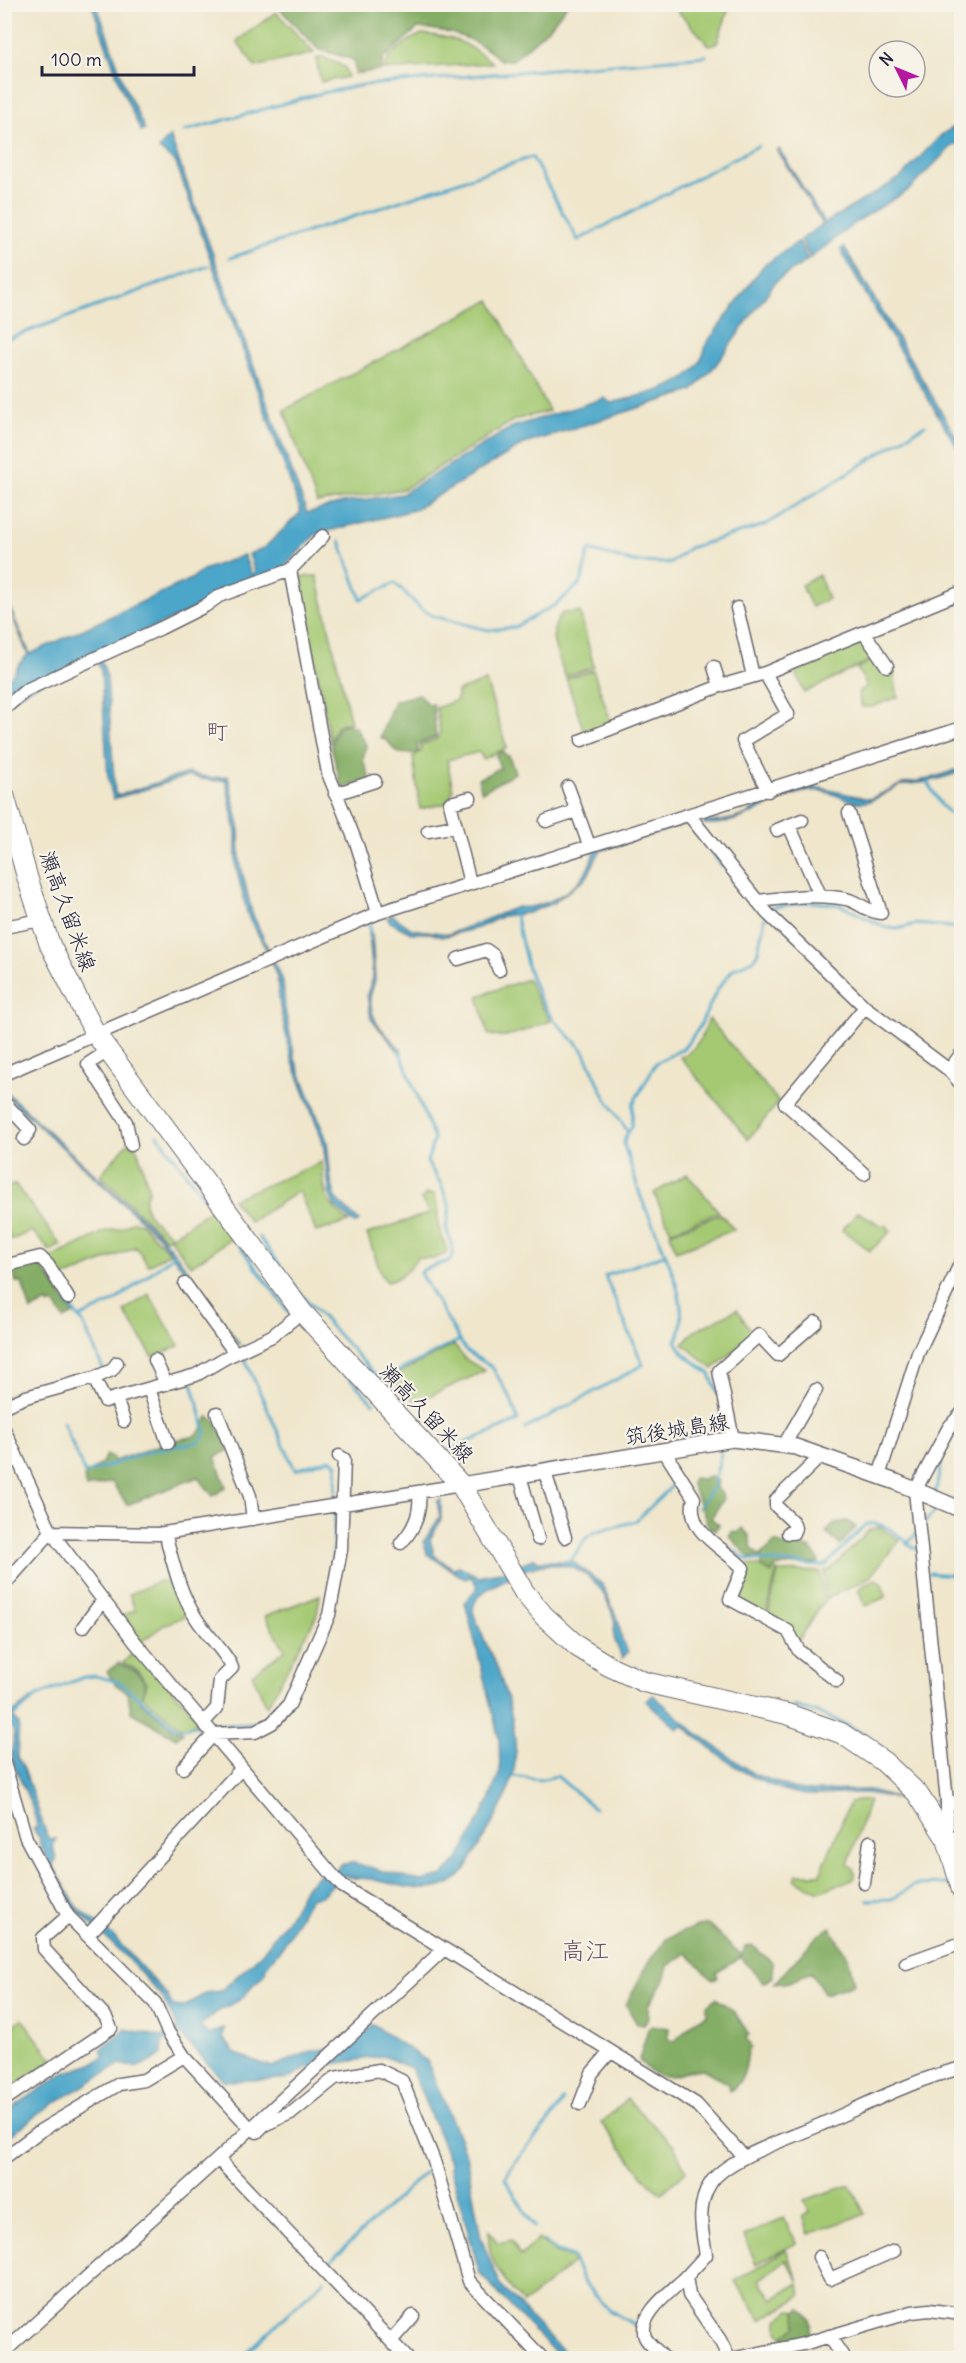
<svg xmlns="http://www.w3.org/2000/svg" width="966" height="2363" font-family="Delius,'Klee One',sans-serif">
	<rect width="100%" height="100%" fill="#f7f3e8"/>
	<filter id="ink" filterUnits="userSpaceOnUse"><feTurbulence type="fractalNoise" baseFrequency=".0167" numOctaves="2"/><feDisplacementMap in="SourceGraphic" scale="12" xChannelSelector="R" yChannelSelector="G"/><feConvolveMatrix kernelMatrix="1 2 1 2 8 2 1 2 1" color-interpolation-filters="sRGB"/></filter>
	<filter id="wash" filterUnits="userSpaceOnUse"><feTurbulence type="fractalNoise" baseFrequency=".008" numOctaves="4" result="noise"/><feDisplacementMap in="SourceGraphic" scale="24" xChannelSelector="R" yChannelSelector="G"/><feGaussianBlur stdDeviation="1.35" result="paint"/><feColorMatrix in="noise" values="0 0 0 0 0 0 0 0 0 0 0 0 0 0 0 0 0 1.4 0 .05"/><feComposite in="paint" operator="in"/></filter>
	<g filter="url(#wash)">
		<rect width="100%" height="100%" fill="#efe6cc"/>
		<!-- green -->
		<path fill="#a5c973" stroke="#647657" stroke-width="1.5" d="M672,5H730L717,43L709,45Z
			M276,12L314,53L255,67L237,41Z
			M422,34C457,37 465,42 493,63L384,70C386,55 408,40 422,34Z
			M323,57L345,67L348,77L321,82L316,59Z
			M490,300L549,411L514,420L404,489L317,503L284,410Z
			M819,575L828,599L812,607L801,585Z
			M317,576L351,723C336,721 335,729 330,742L300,577Z
			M580,612L594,667L565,676C557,651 545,636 562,613Z
			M863,640L873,659L804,693L794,668Z
			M880,656L885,668H893L898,697L872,707H862L858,692L867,686L857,668Z
			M593,670L612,724L585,735L566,678Z
			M486,681L507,748L483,759L479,752L447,760L453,790L447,803L420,809L413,756L422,751L420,745L437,739L440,731L436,708L457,700V691Z
			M528,979L537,999L551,1021C534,1026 505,1042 488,1034L478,996Z
			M709,1019L779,1102L748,1139L680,1057C696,1052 704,1033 709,1019Z
			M128,1143L134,1145L138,1151L149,1190C136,1210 157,1224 171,1235L166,1239L100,1175Z
			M322,1162C325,1195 322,1199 349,1222L316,1232L299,1191L250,1222L232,1199Z
			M687,1174L719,1212L671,1231L654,1193Z
			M15,1184L61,1245L50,1251L32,1231L11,1240L5,1228V1189Z
			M426,1194H434L438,1206V1225L447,1250L446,1254L433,1259L418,1257C411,1268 400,1279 387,1282L382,1276L367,1234L430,1213L421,1200Z
			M211,1209L232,1238L191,1266L170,1238Z
			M858,1212L882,1226L886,1225L891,1231L870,1251L842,1230Z
			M721,1214L734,1230L676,1251L670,1233Z
			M133,1221L141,1223L170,1253L148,1265L136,1247L69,1276H61L49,1257H53L106,1231L123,1228Z
			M149,1294L179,1346L153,1357L124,1311Z
			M737,1309L753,1334L713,1369L683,1344L693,1332Z
			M454,1345L465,1359L485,1371L416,1402L390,1378Z
			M880,1527L899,1540L870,1577L826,1599L824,1571L830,1570L869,1530Z
			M748,1564L777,1570L766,1615L733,1599Z
			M820,1571L824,1601L798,1641L768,1615L778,1572Z
			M875,1579L882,1584L886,1597L865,1606L858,1589Z
			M159,1581L176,1586L188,1615L164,1625L141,1642L121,1616L135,1610L129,1594Z
			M320,1595L317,1615L267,1706L252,1674L285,1650L265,1616Z
			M134,1646L201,1722L184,1728L179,1726L143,1697L147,1683L137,1670L123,1663L134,1651Z
			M869,1800L848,1864L853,1868L855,1878L819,1892L795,1880L797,1874H820L850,1802Z
			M22,2019L54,2061L11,2088L5,2077V2031Z
			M627,2099L674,2146L686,2171L662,2193L650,2184L601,2123Z
			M850,2185L865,2214L809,2234L803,2216L810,2213L804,2200Z
			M783,2218L797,2243L756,2264L744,2236Z
			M489,2231L498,2243L511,2240L521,2256L538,2238L555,2253L571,2258L573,2263L523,2304C506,2282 485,2260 489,2231Z
			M786,2250L799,2281L786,2260L759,2280L773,2299L799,2283L801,2296L761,2320L735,2281Z
			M790,2310L799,2311L800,2327L795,2333L783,2337L778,2331V2320Z"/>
		<!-- forest -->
		<path fill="#84ad65" stroke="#536850" stroke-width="1.5" d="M276,5H567L551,26L513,60H500C478,38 448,30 418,28L383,59L381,70L355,74L354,60L318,49Z
			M419,694L427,704H433L436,737L417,744L419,752C384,758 401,745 380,737L394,701Z
			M345,724L355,727L366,745L363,760L370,779L342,789L331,745L338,726Z
			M502,751L505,755L509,756L515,773L482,792L478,779L500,768L496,756Z
			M39,1263L74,1314L64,1319L54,1303L49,1305L47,1302L31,1311L22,1283L16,1282L13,1271Z
			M208,1417L215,1420L229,1450L215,1457L226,1487L213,1496L198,1477L127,1505L112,1482L86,1488L84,1477L102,1463L106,1455L112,1457L114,1461L174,1440L192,1437L201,1431Z
			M709,1476L718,1481L716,1487L722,1494L723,1500L711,1518L719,1525L715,1530L709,1527L691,1483L693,1478L702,1479Z
			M848,1521L856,1527L840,1545L826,1533L835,1523Z
			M742,1528L749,1535L752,1549L760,1556L775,1542L786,1546L796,1539L804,1547L810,1548L819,1560L818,1563L775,1567L772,1573L761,1567L762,1558L749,1557L729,1536L732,1531L737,1533Z
			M118,1663L136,1671L146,1683L140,1701L175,1730L183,1732L176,1738L131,1712L128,1693L116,1685L107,1672Z
			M697,1926L708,1925L742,1955L745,1947L753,1946L772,1962L773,1977L763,1983L741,1957L716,1973L718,1977L713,1980L687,1953L668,1966L664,1980L648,2006V2018L644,2024H637L626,2005L647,1964L667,1938Z
			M830,1927L849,1960L854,1984L825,1994L811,1972L790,1982L774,1984L817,1936Z
			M716,1998L734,2011L749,2035L746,2037L751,2048L748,2051C746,2068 745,2080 730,2091L729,2084L703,2069C676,2070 664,2090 639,2060L648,2029L652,2026L669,2028L668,2038L674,2042L694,2022L707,2015V2005Z
			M801,2308C813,2316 812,2326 810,2340L786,2345L783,2336L797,2326L796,2312Z"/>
		<!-- water -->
		<path fill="#4ba6c9" stroke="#366482" stroke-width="1.5" d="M92,5H97L126,89L145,130L141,131L122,90Z
			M961,122V140L949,149L909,190L859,220L810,258L801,239L823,224L777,150L779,149L825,223L900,178L941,135Z
			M170,136L307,513L342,503L402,494L512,427L605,398L611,403C645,393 699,389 706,344L763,266L799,241L808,260L776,281L715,366L692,391L524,444L414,510L316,534L280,571L99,652L107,678L115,793L118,795L188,773L211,778L228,776L239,826L240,862L252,913L283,981L285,1009L295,1059L327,1141L331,1181L336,1199L359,1221L355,1224L335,1206L330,1195L323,1142L291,1057L280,1007L277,977L267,951L248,916L236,867V833L226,780L213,781L189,776L113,799L108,777L101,671L93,652L91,656L5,702V681C16,675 17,662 28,655L4,595L30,654L191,579L203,570L244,555L251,574L255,573L249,554L264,548L301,512L176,163L159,149Z
			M844,247L961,445V454L842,254L841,249Z
			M961,768V772C950,775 938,780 926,782C919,784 910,783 903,785C890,788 879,800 866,802C848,805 829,787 808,791C771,798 742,827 704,824V821C720,823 749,818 759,804L810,786L870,799L904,783L929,779Z
			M688,821L689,823L600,851L587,877L553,903L528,913L503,916L478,928L442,937L430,933H411L390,922L387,918L392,915L412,929L449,934L517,907C540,910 575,892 587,870C591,863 592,855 597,849Z
			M369,932L372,934L375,980L370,997L372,1012L377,1024L402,1051L400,1053L371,1019L367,994L373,978Z
			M4,1090L159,1234L176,1254L240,1345L158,1236L12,1101Z
			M441,1500V1520L430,1539L434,1555L453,1568L459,1566L481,1578L482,1575L501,1572L535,1558L537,1561H572L602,1584L619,1623L621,1637L628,1652L622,1658C620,1651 615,1643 614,1637C613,1631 616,1625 614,1619C599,1565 554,1551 508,1578C495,1586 475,1591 473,1610C473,1617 493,1658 497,1668C509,1700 521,1742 513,1775C505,1808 481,1840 466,1869C442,1902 404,1886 370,1879C360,1877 352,1880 343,1875L321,1896L310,1898L283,1946L265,1968L266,1972L240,2000L217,2012L200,2026L209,2035L224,2028L223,2038L236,2054L272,2067L312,2051L353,2045L373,2025L427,2061L466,2155L481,2238L500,2285L569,2358H560L480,2274L450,2168V2162L411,2068L383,2056L307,2068L287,2079L224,2081L179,2033L162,2042V2054C149,2065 136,2070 120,2064L43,2110L5,2140V2113L64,2073L90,2065L104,2057L101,2050L126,2029L161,2037L178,2028L162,1997L126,1957L71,1905L39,1842L41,1840L33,1829L37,1827C34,1805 21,1784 13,1762C7,1745 23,1736 5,1719V1712H14L31,1699L13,1717L19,1724L17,1757L23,1766L47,1836L50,1839L56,1838L53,1846L56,1859L53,1865L77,1907L114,1937L167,1995L173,2006L184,2007L206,1993L221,1991L262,1953L290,1915L304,1889L320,1874L335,1871L341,1864L354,1863L421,1881L442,1876L458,1860L488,1803L500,1771L499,1739L465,1602L478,1587L471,1577L465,1579L427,1554L424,1541L440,1517L437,1501Z
			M653,1695L693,1730L754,1774L792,1788L810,1791L869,1790L904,1800C889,1798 874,1792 859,1793C838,1793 817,1798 795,1793C752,1784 714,1752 682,1725L678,1729L646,1701Z"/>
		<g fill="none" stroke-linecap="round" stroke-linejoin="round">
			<!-- stream -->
			<path stroke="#4ba6c9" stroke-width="3" d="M185,131L322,93L364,85L706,56
				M230,258L532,157L578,240L758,146
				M4,340L208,266
				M340,541L361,599L395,583L421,609L433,616L488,630L515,627L555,605L581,583L589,550L633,562L671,563L689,548L765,525L925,425
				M927,782L942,806L962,824
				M693,829L722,866
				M773,907L813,902L840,905L885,927L897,929L916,924L962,928
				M515,913L528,969L540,999L552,1018L584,1051L604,1095L628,1132
				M369,920L370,934
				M399,1049L434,1139L427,1162L441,1184L450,1208L446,1227L454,1253L449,1261L425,1269L420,1273L466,1351L492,1367L510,1397L518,1421L444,1452
				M157,1134L291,1315
				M259,1237L301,1294L380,1380L458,1341
				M66,1302L83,1323L103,1369
				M79,1318L115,1301L175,1254
				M296,1321L373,1403
				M962,1340V1343
				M242,1353L295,1470L330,1459L337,1464L335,1502
				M718,1394L710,1374L684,1354L676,1341C697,1306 654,1232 641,1197C635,1180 630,1162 624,1145L625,1137L632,1126L633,1104L656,1063L684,1048L699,1028L717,990L733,969L753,960L757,955L765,918
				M721,1409L724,1436
				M63,1422L85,1474L150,1451L199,1442L206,1432L192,1383
				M525,1429L643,1365L605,1276L666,1254
				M935,1494L942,1461
				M698,1508L713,1487L723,1445
				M923,1524L937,1510V1506
				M721,1542L746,1559L821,1566L826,1565L865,1525C886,1518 900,1540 917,1549
				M907,1544L916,1534
				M333,1562L335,1508
				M569,1563L587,1537L595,1532L636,1521L673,1485L679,1487L690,1502
				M929,1573L953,1575L961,1584L962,1590
				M635,1668L655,1675
				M793,1706C827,1714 865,1730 890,1755
				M16,1714L37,1696L84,1677L95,1676L119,1682L178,1729L201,1725
				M211,1724C254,1726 271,1726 292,1684
				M514,1776L539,1780L557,1776L594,1808
				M934,1801L941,1803
				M868,1900L892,1899L915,1885L950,1884
				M4,2082L10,2091
				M534,2227L505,2179C518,2150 547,2131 563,2100
				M544,2241L555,2251L572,2257L584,2283L609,2310L638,2327
				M326,2265L430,2168
				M241,2358L324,2280"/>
		</g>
	</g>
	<g filter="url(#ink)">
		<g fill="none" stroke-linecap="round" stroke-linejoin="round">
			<!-- minor casing -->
			<g stroke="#6a676e" stroke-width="15">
				<path id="minor" d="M290,570L328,773L357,845L378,913
					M737,608L753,676
					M865,634L887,666
					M714,667L720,686
					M765,673L788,714L743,741L768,791
					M4,709L26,690L161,628L205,606L219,596L290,570L323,536
					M582,740L720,686L765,673L962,592
					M568,787L589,845
					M335,794L375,781
					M470,798L450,803L470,883
					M689,815L767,913L865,1007L949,1070L962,1085
					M546,821L576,811
					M789,825L820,895
					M777,830L802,820
					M428,831L456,826
					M757,901C787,898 817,893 846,899C859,902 867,912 881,913L849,813
					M4,927L41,920
					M458,959L486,950L493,955L499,970
					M108,1051L88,1064L126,1122L131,1145
					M949,1070L962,1053
					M4,1074L378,913L962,728
					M4,1102L30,1130L24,1139
					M864,1174L785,1103L865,1007
					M4,1266L40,1257L48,1265L68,1298
					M185,1284L235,1353
					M155,1360L166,1384
					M94,1378L112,1370L117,1363
					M149,1389L168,1443
					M116,1399L124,1421
					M4,1406L26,1397L94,1378L105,1401L196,1375L225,1358L272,1336L302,1312
					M217,1413L250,1496L253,1519
					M4,1429L51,1532L135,1642L342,1886L696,2104L744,2157
					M733,1439L719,1371L759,1335L778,1355L816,1322
					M784,1445L816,1390
					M664,1451L694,1498C685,1533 724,1547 743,1568L730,1599L788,1631L799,1651L837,1681
					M545,1472L565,1537
					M520,1476L538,1539
					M879,1476L918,1353L962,1260
					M165,1533C173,1562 179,1592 196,1618C205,1633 228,1655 232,1668L220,1680L217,1708L204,1722
					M788,1533H793L795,1528L793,1522L776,1506V1500L822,1455
					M401,1543C415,1528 421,1513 419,1492
					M4,1585L51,1532L158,1534L461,1485
					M83,1627L103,1600
					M4,1763L26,1838L68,1916L155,2003L168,2032L184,2056L251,2129
					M183,1768L214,1734L255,1732L272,1723L289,1705L329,1615L341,1550L344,1459L339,1456
					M947,1801L962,1803
					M947,1835V1801L915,1491L949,1427L962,1413
					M864,1883L870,1842
					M89,1934L242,1768
					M906,1963L962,1943
					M4,2100L111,2028L105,2016L44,1949L43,1938L68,1916
					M580,2104L592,2073L610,2052
					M257,2132L264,2125L293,2112L335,2078L379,2070L402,2081L434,2161L469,2281L542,2358
					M4,2158L40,2131L119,2084L144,2080L184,2056
					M218,2159L407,2358
					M819,2257L830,2279L894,2251
					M829,2336L844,2358
					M391,2341L413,2316
					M4,2352L218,2159L443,1950
					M664,2358C659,2352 648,2344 645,2337C637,2315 673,2290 686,2277
					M729,2358L720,2340L689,2295L686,2277L706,2255C702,2231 696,2206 710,2184C725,2158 794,2137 822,2124C868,2104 912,2080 962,2068
					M736,2358L803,2344L912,2312L929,2310L962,2314"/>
			</g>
			<!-- tertiary casing -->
			<g stroke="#6a676e" stroke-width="18">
				<path id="tertiary" d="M461,1485L733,1439L796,1447L896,1482L962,1510"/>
			</g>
			<!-- primary casing -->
			<g stroke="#6a676e" stroke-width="22">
				<path id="primary" d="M4,795L28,880L50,945L95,1033L302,1312L461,1485L524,1592L544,1616L578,1647L609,1666L644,1682L787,1714L841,1733L884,1762L917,1793L947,1839L962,1890"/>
			</g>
			<!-- minor -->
			<use href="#minor" stroke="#fff" stroke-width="12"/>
			<!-- tertiary -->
			<use href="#tertiary" stroke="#fff" stroke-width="15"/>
			<!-- primary -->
			<use href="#primary" stroke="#fff" stroke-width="20"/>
		</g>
	</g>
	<g text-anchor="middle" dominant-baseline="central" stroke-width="4.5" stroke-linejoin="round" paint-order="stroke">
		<!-- street labels -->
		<g font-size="21" fill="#22223b" stroke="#f7f3e8">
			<text transform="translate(68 911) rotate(70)">瀬高久留米線</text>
			<text transform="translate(427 1413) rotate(47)">瀬高久留米線</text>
			<text transform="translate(677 1429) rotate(-9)">筑後城島線</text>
		</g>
		<!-- neighbourhood labels -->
		<g font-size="22" fill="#695261" stroke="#f7f3e8">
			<text x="217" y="731">町</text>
		</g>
		<!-- quarter labels -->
		<g font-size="24" fill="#695261" stroke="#f7f3e8">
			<text x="585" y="1950">高江</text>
		</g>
	</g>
	<!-- margin -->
	<rect width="966" height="2363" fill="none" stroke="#f7f3e8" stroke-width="24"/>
	<!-- north arrow -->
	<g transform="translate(897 69) rotate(313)"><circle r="28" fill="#f7f3e8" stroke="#a29fa3" stroke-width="1.5"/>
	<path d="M0-4.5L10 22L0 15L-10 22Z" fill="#b5179e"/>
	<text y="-9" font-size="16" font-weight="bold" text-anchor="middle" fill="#22223b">N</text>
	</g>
	<!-- scale -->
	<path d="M42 66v9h152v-9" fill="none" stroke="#22223b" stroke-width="3"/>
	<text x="51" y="66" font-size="18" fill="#22223b" stroke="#f7f3e8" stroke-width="4.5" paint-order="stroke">100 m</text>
</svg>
